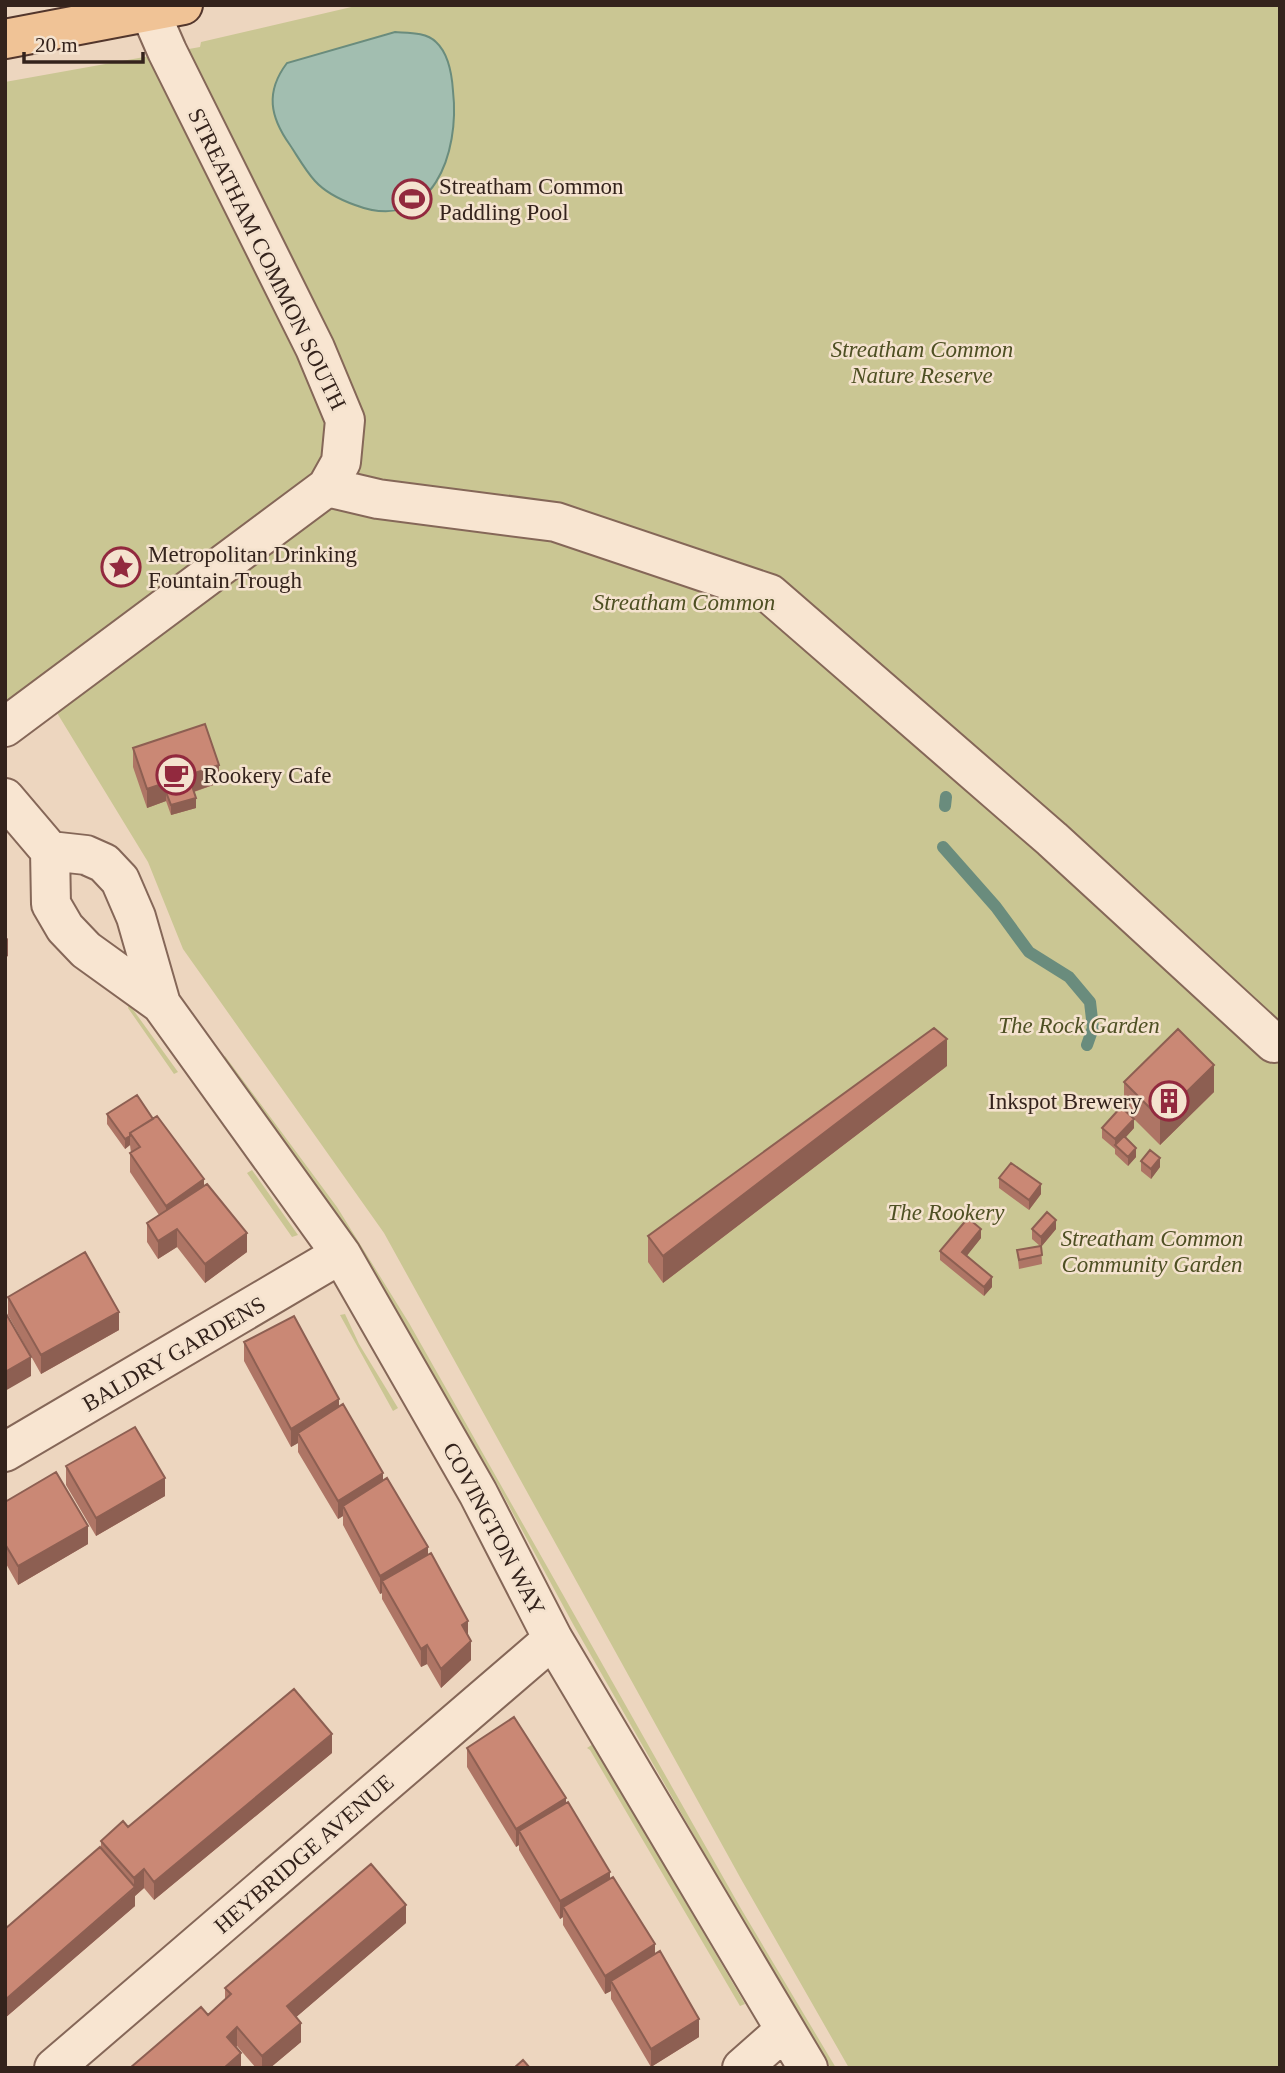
<svg xmlns="http://www.w3.org/2000/svg" width="1285" height="2073" font-family="'Times New Roman',serif">
	<rect width="100%" height="100%" fill="#edd6bf"/>
	<!-- green -->
	<path fill="#cac693" d="M360,5H1280V2068H849L741,1879L384,1233L183,949L148,862L40,685L5,709V82L200,47L201,42Z
		M129,1004L178,1072L174,1074L128,1008Z
		M225,1056L337,1207L409,1323L740,1907L836,2068H831L783,1991L573,1624L496,1482L403,1324L336,1213L224,1061Z
		M252,1170L298,1235L292,1237L247,1173Z
		M345,1314L359,1344L398,1408L393,1411L340,1315Z
		M593,1744L745,2004L740,2006L590,1750L587,1748Z"/>
	<!-- water -->
	<path fill="#a2beb0" stroke="#6a8c7d" stroke-width="2" d="M395,32C408,33 426,32 436,42C449,54 452,75 453,91C460,152 433,235 355,205C341,200 325,192 315,181C305,170 298,157 290,145C270,117 265,92 287,63Z"/>
	<g fill="none" stroke-linecap="round" stroke-linejoin="round">
		<!-- stream -->
		<path stroke="#6a8c7d" stroke-width="12" d="M945,806L946,797
			M943,847L996,907L1029,952L1069,977L1090,1002L1093,1028L1087,1045"/>
		<!-- minor casing -->
		<g stroke="#856758" stroke-width="42">
			<path id="minor" d="M327,487L378,499L556,522L770,594L1052,839L1274,1043
				M5,727L327,487L341,462L345,420L315,348L167,51L150,12
				M5,798L50,851L51,904L65,928L86,950L161,1004
				M50,851L86,855L104,863L120,880L136,917L161,1004L341,1254L478,1493L553,1639L808,2068
				M5,1452L341,1254
				M54,2068L553,1639
				M742,2068L785,2030"/>
		</g>
		<!-- major casing -->
		<g stroke="#52362c" stroke-width="42">
			<path id="major" d="M5,39L183,5"/>
		</g>
		<!-- minor -->
		<use href="#minor" stroke="#f8e5d1" stroke-width="38"/>
		<!-- major -->
		<use href="#major" stroke="#f0c396" stroke-width="38"/>
	</g>
	<!-- wall -->
	<path fill="#ae7565" d="M133,748L219,783L194,792L196,808L171,815L166,801L147,808L133,767Z
		M947,1066L663,1283L648,1262V1236Z
		M1124,1082L1214,1092L1160,1145L1124,1109Z
		M107,1114L153,1119L204,1186L247,1252L205,1283L177,1247L158,1259L147,1242V1223L159,1215L130,1172V1153H131L130,1145L125,1149L107,1124Z
		M1102,1128H1134L1125,1138L1136,1157L1128,1166L1115,1154V1149L1102,1138Z
		M1141,1161L1160,1167L1151,1179L1141,1171Z
		M999,1178L1041,1194L1029,1210L999,1188Z
		M1032,1229H1056L1041,1247L1042,1264L1019,1269L1017,1250L1040,1246L1032,1239Z
		M981,1238L966,1256L992,1287L984,1296L940,1260V1251Z
		M8,1297L119,1330L41,1374L8,1315Z
		M244,1342L339,1407L428,1554L468,1636L471,1660L441,1688L427,1664L421,1667L382,1599V1593L380,1594L343,1525V1516L338,1519L298,1452V1443L291,1447L244,1361Z
		M66,1466L165,1496L96,1536L66,1485Z
		M5,1502L88,1544L18,1585L5,1562Z
		M467,1748L566,1803L655,1954L699,2037L651,2067L611,1999V1991L605,1994L563,1925V1917L560,1919L519,1850V1845L516,1847L467,1767Z
		M332,1753L154,1900L144,1888L135,1896V1906L5,2018V1929L101,1849V1841L128,1827Z
		M406,1923L296,2017L301,2042L270,2068H256L237,2046L236,2047L241,2068L208,2015L225,1999V1988Z"/>
	<!-- shaded-wall -->
	<path fill="#8d5f52" d="M219,765V783L169,800L166,792V801L147,808V789Z
		M196,798V808L171,815V805Z
		M8,938V956L5,958V940Z
		M947,1039V1066L663,1283V1256Z
		M1214,1065V1092L1160,1145V1118Z
		M1134,1119V1128L1117,1147L1115,1145V1139Z
		M130,1136V1145L125,1149V1139Z
		M1136,1148V1157L1128,1166V1157Z
		M1160,1158V1167L1151,1179V1169Z
		M204,1179V1198L166,1225V1206Z
		M1041,1184V1194L1029,1210V1200Z
		M1056,1220V1229L1041,1247V1237Z
		M177,1229V1247L158,1259V1241Z
		M981,1229V1238L962,1262V1252Z
		M247,1233V1252L205,1283V1264Z
		M992,1277V1287L984,1296V1287Z
		M119,1312V1330L41,1374V1355Z
		M31,1357V1376L5,1391V1372Z
		M339,1399V1418L298,1433V1443L291,1447V1429Z
		M383,1473V1491L343,1506V1516L338,1519V1501Z
		M165,1478V1496L96,1536V1518Z
		M88,1526V1544L18,1585V1566Z
		M428,1547V1565L382,1581V1593L380,1594V1576Z
		M5,1573H7V1591L5,1592Z
		M468,1621V1639L462,1625Z
		M471,1641V1660L441,1688V1669Z
		M427,1645V1664L421,1667V1649Z
		M332,1734V1753L154,1900V1882Z
		M566,1798V1816L519,1831V1845L516,1847V1829Z
		M144,1869V1888L135,1896V1906L5,2018V2000L134,1889V1878Z
		M610,1872V1891L563,1907V1917L560,1919V1901Z
		M406,1905V1923L287,2025V2006Z
		M655,1944V1962L611,1981V1991L605,1994V1976Z
		M699,2019V2037L651,2067V2049Z
		M301,2023V2042L270,2068H262V2056Z
		M237,2027V2046L227,2055V2037Z
		M241,2053V2068H224Z"/>
	<!-- building -->
	<path fill="#ca8875" stroke="#8d5f52" stroke-width="2" d="M205,724L219,765L147,789L133,748Z
		M191,783L196,798L171,805L166,792Z
		M934,1028L947,1039L663,1256L648,1236Z
		M1178,1029L1214,1065L1160,1118L1124,1082Z
		M137,1095L153,1119L130,1133V1136L125,1139L107,1114Z
		M1121,1107L1134,1119L1115,1139L1102,1128Z
		M157,1116L204,1179L166,1206L130,1153L140,1147L130,1133Z
		M1124,1136L1136,1148L1128,1157L1115,1145Z
		M1150,1150L1160,1158L1151,1169L1141,1161Z
		M1011,1163L1041,1184L1029,1200L999,1178Z
		M207,1184L247,1233L205,1264L177,1229L158,1241L147,1223Z
		M1047,1212L1056,1220L1041,1237L1032,1229Z
		M968,1218L981,1229L962,1252L992,1277L984,1287L940,1251Z
		M1041,1246L1042,1255L1019,1260L1017,1250Z
		M85,1252L119,1312L41,1355L8,1297Z
		M5,1312L31,1357L5,1372Z
		M294,1316L339,1399L291,1429L244,1342Z
		M343,1404L383,1473L338,1501L298,1433Z
		M135,1427L165,1478L96,1518L66,1466Z
		M56,1472L88,1526L18,1566L5,1544V1502Z
		M387,1478L428,1547L380,1576L343,1506Z
		M431,1553L468,1621L462,1625L471,1641L441,1669L427,1645L421,1649L382,1581Z
		M294,1689L332,1734L154,1882L144,1869L134,1878L101,1841L123,1821L128,1827Z
		M514,1717L566,1798L516,1829L467,1748Z
		M568,1802L610,1872L560,1901L519,1831Z
		M100,1847L135,1887L5,2000V1929Z
		M371,1864L406,1905L287,2006L301,2023L262,2056L237,2027L227,2037L241,2053L224,2068H130L201,2007L208,2015L231,1994L225,1988Z
		M613,1877L655,1944L605,1976L563,1907Z
		M660,1951L699,2019L651,2049L611,1981Z
		M523,2060L530,2068H514Z"/>
	<!-- icons -->
	<defs>
		<g id="stadium-ring" transform="scale(2.0125)"><circle r="9.5" fill="#f4e2ce" stroke="#92293e" stroke-width="1.5"/><path d="M0-5a6.5 5 0 1 0 0 10a6.5 5 0 1 0 0-10ZM-3.5-1.8h7v3.6h-7Z" fill="#92293e"/></g>
		<g id="sight-ring" transform="scale(2.0125)"><circle r="9.5" fill="#f4e2ce" stroke="#92293e" stroke-width="1.5"/><path d="M0-6L1.8-2.2L6-1.7L2.9 1.2L3.7 5.4L0 3.3L-3.7 5.4L-2.9 1.2L-6-1.7L-1.8-2.2Z" fill="#92293e"/></g>
		<g id="cafe-ring" transform="scale(2.0125)"><circle r="9.5" fill="#f4e2ce" stroke="#92293e" stroke-width="1.5"/><path d="M-5.5-4.5H6V0H3Q3 3.5 0 3.5H-2.5Q-5.5 3.5-5.5 0ZM3-3.2v2h1.7v-2ZM-6 4.5H4V6H-6Z" fill="#92293e"/></g>
		<g id="building-ring" transform="scale(2.0125)"><circle r="9.5" fill="#f4e2ce" stroke="#92293e" stroke-width="1.5"/><path d="M-4-6H4V6H1V3H-1V6H-4ZM-2.5-4.3h1.7v1.8h-1.7ZM.8-4.3h1.7v1.8H.8ZM-2.5-1h1.7V.8h-1.7ZM.8-1h1.7V.8H.8Z" fill="#92293e"/></g>
	</defs>
	<g fill-rule="evenodd">
		<use href="#stadium-ring" x="412" y="199"/>
		<use href="#sight-ring" x="121" y="567"/>
		<use href="#cafe-ring" x="176" y="775"/>
		<use href="#building-ring" x="1169" y="1101"/>
	</g>
	<g text-anchor="middle" dominant-baseline="central" stroke-width="5" stroke-linejoin="round" paint-order="stroke">
		<!-- poi labels -->
		<g font-size="23" fill="#34231c" stroke="#f4e2ce" text-anchor="start">
			<text x="439" y="186">Streatham Common<tspan x="439" dy="26">Paddling Pool</tspan></text>
			<text x="148" y="554">Metropolitan Drinking<tspan x="148" dy="26">Fountain Trough</tspan></text>
			<text x="203" y="775">Rookery Cafe</text>
			<text x="1142" y="1101" text-anchor="end">Inkspot Brewery</text>
		</g>
		<!-- street labels -->
		<g font-size="23" fill="#34231c" stroke="#f4e2ce">
			<text transform="translate(267 259) rotate(64)">STREATHAM COMMON SOUTH</text>
			<text transform="translate(174 1354) rotate(-30)">BALDRY GARDENS</text>
			<text transform="translate(494 1529) rotate(62)">COVINGTON WAY</text>
			<text transform="translate(304 1854) rotate(-41)">HEYBRIDGE AVENUE</text>
		</g>
		<!-- park labels -->
		<g font-size="23" font-style="italic" fill="#4e5023" stroke="#f4e2ce">
			<text x="922" y="349">Streatham Common<tspan x="922" dy="26">Nature Reserve</tspan></text>
			<text x="684" y="602">Streatham Common</text>
			<text x="1079" y="1025">The Rock Garden</text>
			<text x="946" y="1212">The Rookery</text>
			<text x="1152" y="1238">Streatham Common<tspan x="1152" dy="26">Community Garden</tspan></text>
		</g>
	</g>
	<!-- border -->
	<rect width="1285" height="2073" fill="none" stroke="#34231c" stroke-width="14"/>
	<!-- scale -->
	<path d="M24 52v10h119v-10" fill="none" stroke="#34231c" stroke-width="3.5"/>
	<text x="35" y="52" font-size="21" fill="#34231c" stroke="#f4e2ce" stroke-width="5" paint-order="stroke">20 m</text>
</svg>
